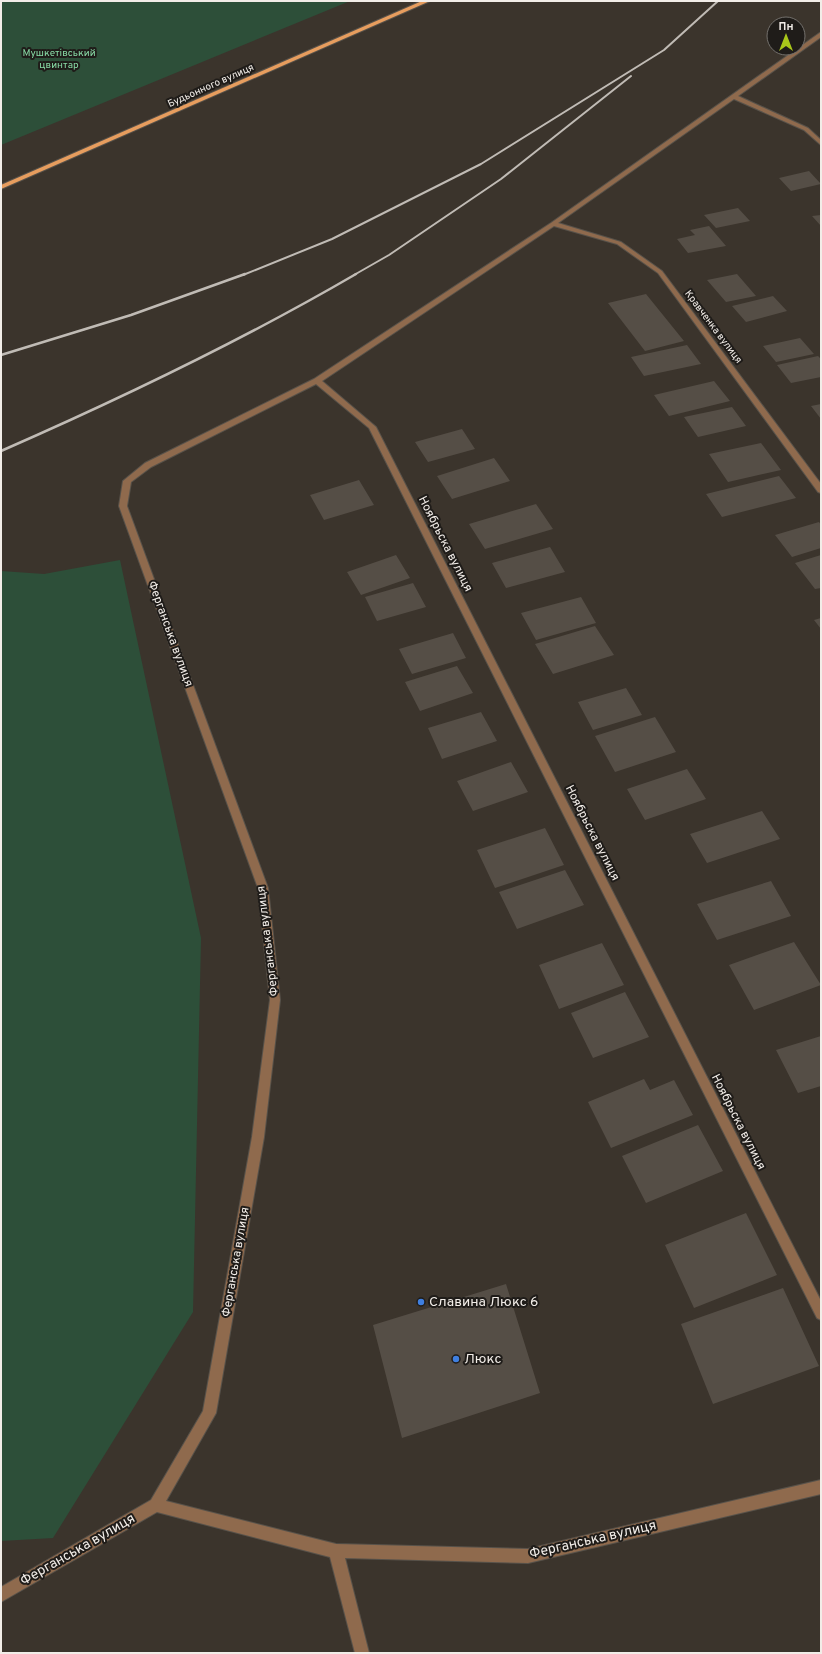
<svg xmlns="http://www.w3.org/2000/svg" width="822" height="1654" font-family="Overpass,sans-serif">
	<rect width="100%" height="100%" fill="#3b342c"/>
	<!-- green -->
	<path fill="#2d4f39" d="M1,1H350L1,145Z
		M120,560L201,938L193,1312L53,1538L1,1541V571L44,574Z"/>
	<!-- building -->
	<path fill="#554e46" d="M809,171L821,184L791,191L779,178Z
		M738,208L750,221L716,228L704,215Z
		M821,215V226L812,216Z
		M709,226L726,246L688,253L677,239L695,235L690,230Z
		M737,274L756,296L726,302L707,280Z
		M646,294L684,341L645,351L608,303Z
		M773,296L787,311L746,322L732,306Z
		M800,338L814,354L776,362L763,346Z
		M687,345L701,364L644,376L631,357Z
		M818,356L821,359V377L791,383L777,365Z
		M714,381L730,401L669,416L654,395Z
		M821,404V419L811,406Z
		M732,407L746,426L698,437L684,417Z
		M462,429L475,449L428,462L415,442Z
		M761,443L781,470L728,482L709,454Z
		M494,458L510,481L452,499L437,476Z
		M779,476L796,498L722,517L706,494Z
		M359,480L374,505L324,520L310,495Z
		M536,504L553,529L485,549L469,524Z
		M819,522L821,525V548L792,557L775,535Z
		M550,547L565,572L506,588L492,563Z
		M396,555L410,578L361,595L347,572Z
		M821,555V588L815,589L795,563Z
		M413,583L426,607L377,621L365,597Z
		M581,597L596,623L536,640L521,613Z
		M821,618V629L814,620Z
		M595,626L614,655L553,674L535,644Z
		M453,633L466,658L412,674L399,649Z
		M457,666L473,693L420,711L405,682Z
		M626,688L642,715L593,730L578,702Z
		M481,712L497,741L442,759L428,728Z
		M655,717L676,752L615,772L595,736Z
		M511,762L528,792L473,811L457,781Z
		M687,769L706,799L645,820L627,789Z
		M762,811L780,839L707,863L690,834Z
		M545,828L564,865L495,888L477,850Z
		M565,870L584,905L517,929L499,892Z
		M771,881L791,916L717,940L697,904Z
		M794,942L821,985L754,1010L729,965Z
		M602,943L624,985L559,1009L539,965Z
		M625,992L649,1037L593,1058L571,1013Z
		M821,1036V1086L798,1093L776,1050Z
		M644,1079L650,1090L674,1080L693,1115L611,1148L588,1102Z
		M698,1125L723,1171L646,1203L622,1156Z
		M746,1213L777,1275L694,1308L665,1245Z
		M506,1284L540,1393L402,1438L373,1325Z
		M783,1288L819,1366L713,1404L681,1324Z"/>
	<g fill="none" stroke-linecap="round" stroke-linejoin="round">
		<!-- minor casing -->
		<g stroke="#58524a" stroke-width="2">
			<path id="minor" d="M821,32V37L738,96L808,128L821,140V145L804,130L734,99L558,223L621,242L662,271L821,484V493L818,492L658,273L617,244L554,226L322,381L376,427L821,1301V1320L817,1318L369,428L316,384L151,467L131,482L127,506L268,888L280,1000L264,1137L216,1413L166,1501L336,1544L528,1549L821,1480V1494L528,1563L345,1558L369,1653H355L330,1557L157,1512L1,1602V1587L151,1500L203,1411L252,1137L270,1000L258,888L119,506L123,481L145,463L314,379L551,223Z"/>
		</g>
		<!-- major casing -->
		<g stroke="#58524a" stroke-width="2">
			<path id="major" d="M422,1H430L1,189V185Z"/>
		</g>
		<!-- minor -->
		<use href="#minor" fill="#8f6a4d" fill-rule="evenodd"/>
		<!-- major -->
		<use href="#major" fill="#e79d5e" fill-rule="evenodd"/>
		<!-- rail-far1 -->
		<path stroke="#c0bbb5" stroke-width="2" d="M243,275L332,239L481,164L664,50L718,1
			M354,275L389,255L501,179L631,76"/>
		<!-- rail -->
		<path stroke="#c0bbb5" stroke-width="2.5" d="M1,355L131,315L245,274
			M1,451C122,398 241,341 356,274"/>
	</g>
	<!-- markers -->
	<g fill="#3f7fe0" stroke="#1f1c19" stroke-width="1.5">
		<circle cx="421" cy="1302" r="4"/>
		<circle cx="456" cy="1359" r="4"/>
	</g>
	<g text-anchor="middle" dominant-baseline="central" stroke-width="4" stroke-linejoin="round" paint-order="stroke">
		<!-- far-park labels -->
		<g font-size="10" fill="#88dba6" stroke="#1f1c19">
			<text x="59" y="53">Мушкетівський<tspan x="59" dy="12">цвинтар</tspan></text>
		</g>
		<!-- far-street labels -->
		<g font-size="10" fill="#f2ede8" stroke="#1f1c19">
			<text transform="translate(211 86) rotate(-24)">Будьонного вулиця</text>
			<text transform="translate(713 327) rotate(53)">Кравченка вулиця</text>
		</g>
		<!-- street labels -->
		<g font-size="12" fill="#f2ede8" stroke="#1f1c19">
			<text transform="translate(445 544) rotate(63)">Ноябрьска вулиця</text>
			<text transform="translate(170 634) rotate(70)">Ферганська вулиця</text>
			<text transform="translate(592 833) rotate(63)">Ноябрьска вулиця</text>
			<text transform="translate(268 941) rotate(-97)">Ферганська вулиця</text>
			<text transform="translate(738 1122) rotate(63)">Ноябрьска вулиця</text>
			<text transform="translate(236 1262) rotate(-80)">Ферганська вулиця</text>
		</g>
		<!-- near-poi labels -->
		<g font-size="14" fill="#f2ede8" stroke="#1f1c19" text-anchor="start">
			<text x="429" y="1302">Славина Люкс 6</text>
			<text x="464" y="1359">Люкс</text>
		</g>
		<!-- near-street labels -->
		<g font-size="14" fill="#f2ede8" stroke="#1f1c19">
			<text transform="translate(593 1540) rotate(-13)">Ферганська вулиця</text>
			<text transform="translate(78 1550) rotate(-30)">Ферганська вулиця</text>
		</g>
	</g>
	<!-- border -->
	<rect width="822" height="1654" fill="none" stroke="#f2ede8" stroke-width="4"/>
	<!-- north arrow -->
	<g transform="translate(786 36)"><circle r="19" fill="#1f1c19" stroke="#73706c"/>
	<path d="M0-3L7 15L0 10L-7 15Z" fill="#a9c71a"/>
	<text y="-6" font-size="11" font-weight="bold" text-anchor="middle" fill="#f2ede8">Пн</text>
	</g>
</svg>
